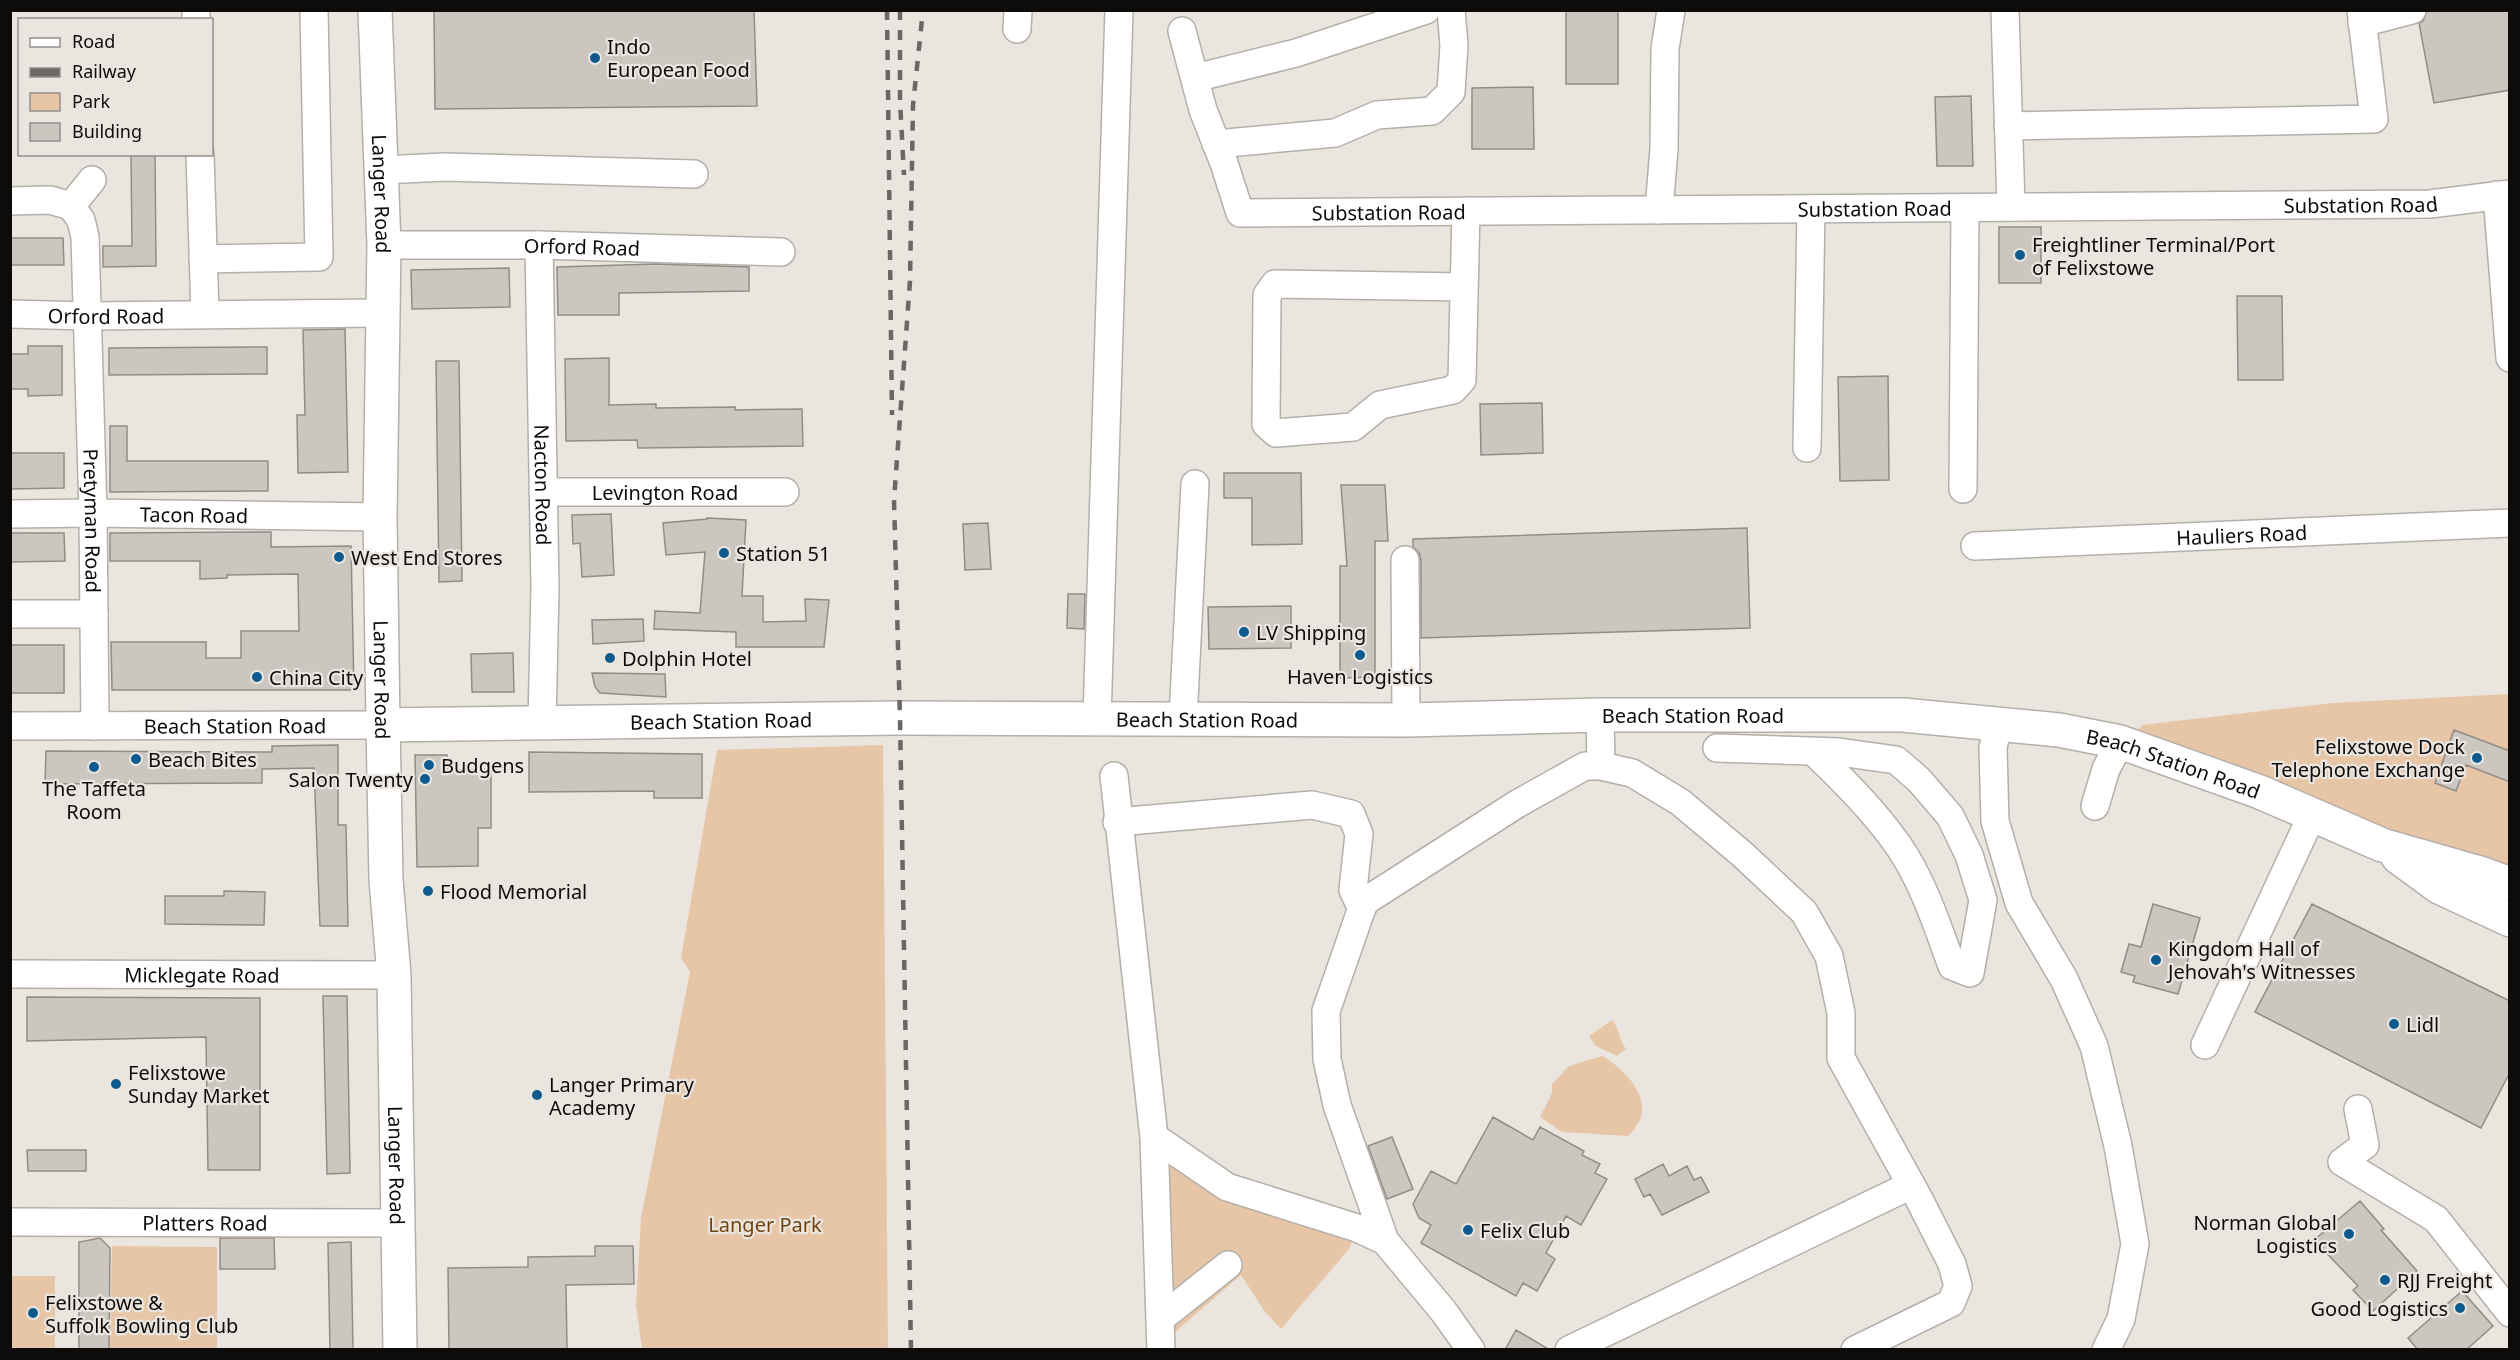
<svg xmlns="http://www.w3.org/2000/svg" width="2520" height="1360" font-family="'Noto Sans',sans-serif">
	<rect width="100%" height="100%" fill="#ebe5df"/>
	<!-- green -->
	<path fill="#e7c6a7" d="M2509,694V884L2128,745L2142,725L2332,703Z
		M883,745L888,1349H642L636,1305L641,1218L690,972L681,958L717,750Z
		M1612,1020C1620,1030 1619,1040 1626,1049L1617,1056L1596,1046L1589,1036Z
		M1602,1056C1622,1067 1650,1094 1640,1120C1637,1125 1633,1131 1629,1136L1562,1132L1540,1117L1552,1093V1084L1569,1066Z
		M1175,1165L1354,1237L1349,1249L1281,1329L1265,1312L1241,1275L1174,1333L1164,1169Z
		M112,1246L217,1247V1349H110Z
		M10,1276H55V1349H11Z"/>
	<!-- building -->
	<path fill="#ccc6c0" stroke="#928c87" stroke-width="1.5" d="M434,10H754L757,106L435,109Z
		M1566,10H1618V84H1566Z
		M2427,10H2510V90L2434,103L2419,23L2423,21Z
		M1533,87L1534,149H1472V88Z
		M1971,96L1973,166H1937L1935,97Z
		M131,154H155L156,266L103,267V246H132Z
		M1999,227H2041V283H1999Z
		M10,238H63L64,265H10Z
		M656,264L749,267V291L619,293V315H558L557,267Z
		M509,268L510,307L412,309L411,270Z
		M2237,296H2282L2283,380H2238Z
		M345,329L348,472L298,473L297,415H305L303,330Z
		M28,346H62V395L28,396V389H10V354H28Z
		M267,347V374L109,375V348Z
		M609,358V405L656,404V408L735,407V410L802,409L803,446L638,448L637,440L566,441L565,359Z
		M436,361H459L462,581L439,582Z
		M1888,376L1889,480L1840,481L1838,377Z
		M1542,403L1543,453L1481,455L1480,404Z
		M110,426H127V461H268V491L110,492Z
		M10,453H64V488L10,489Z
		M1224,473H1301L1302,544L1252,545V498H1224Z
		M1341,485H1385L1388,541H1375V677L1340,678V566H1347Z
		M611,514L614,575L582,577L580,543L573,544L572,515Z
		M707,518L746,520L742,596H763V622L806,621L805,599L829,600L824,647H736V632L654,629L655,611L700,613L705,552L666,555L663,523L707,519Z
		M988,523L991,569L965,570L963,524Z
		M1747,528L1750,628L1421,638V560L1419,553L1413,547V539Z
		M271,532V547L351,546L354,690H112L111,642H206V658H241V631H299L298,574L227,575V578L200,579V561H110V533Z
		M10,533H64L65,561L10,562Z
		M1068,594H1085L1084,629L1067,628Z
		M1291,606V648L1209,649L1208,607Z
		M643,619L644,641L593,644L592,620Z
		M10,645H64V693H10Z
		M513,653L514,692H472L471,654Z
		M592,673L665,674L666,697L600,693L595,687Z
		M2454,730L2510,751V782L2466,765L2456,791L2435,783Z
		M338,745V825H346L348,926H320L314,768L262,769V783L45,784L46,751L272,752V746Z
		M529,752L702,754V798H654V791L529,792Z
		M415,755H447L448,770L491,769V828H478V866L417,867Z
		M224,891L265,892L264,925L165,924V896H224Z
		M2153,904L2200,918L2178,994L2133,982L2135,976L2121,972L2129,944L2141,947Z
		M2312,904L2510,1001V1072L2481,1128L2255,1012Z
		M323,996H347L350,1173L327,1174Z
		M27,997L260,998V1170H208L206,1037L27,1041Z
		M1493,1117L1533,1140L1540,1127L1584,1151L1582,1155L1600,1164L1595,1173L1607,1179L1581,1225L1566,1216L1546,1253L1555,1259L1537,1291L1523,1283L1516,1296L1421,1243L1431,1225L1419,1218L1413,1204L1431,1171L1456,1184Z
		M1392,1137L1413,1189L1387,1199L1368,1146Z
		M27,1150H86V1171H28Z
		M1663,1164L1669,1176L1687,1166L1694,1180L1701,1177L1709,1192L1662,1215L1650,1194L1644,1197L1635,1179Z
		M2360,1201L2384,1229L2381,1230L2417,1271L2373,1311L2353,1290L2358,1286L2314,1240Z
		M100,1238L110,1248L109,1350H79V1242Z
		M220,1238H274L275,1269H220Z
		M351,1242L353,1350H330L328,1243Z
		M595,1246H633L634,1284L566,1285L567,1350H449L448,1268L528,1267V1257L595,1256Z
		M2462,1291L2493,1326L2466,1350H2418L2408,1338Z
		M1516,1330L1550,1350H1505Z"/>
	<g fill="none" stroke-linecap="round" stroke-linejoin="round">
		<!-- minor casing -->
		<g stroke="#b5afaa" stroke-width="30">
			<g id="minor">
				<path d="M196,10V20"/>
				<path d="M2005,10L2011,207"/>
				<path d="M2362,23L2412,10"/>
				<path d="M1017,29L1018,10"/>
				<path id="s1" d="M1182,31L1203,110L1224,163L1240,213L2430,204L2510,194"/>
				<path d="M1195,78L1296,53L1426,10"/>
				<path d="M2008,126L2374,119L2361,10"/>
				<path d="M1216,144L1335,133L1377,115L1432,111L1451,92L1454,45L1451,10"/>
				<path d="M200,154L205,314"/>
				<path d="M382,170L445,167L694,174"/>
				<path id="s2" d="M92,180L71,206L81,220L85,237L93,513L95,726"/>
				<path d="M2497,195L2510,358"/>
				<path d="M10,201L50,200L71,206"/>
				<path d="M1659,210L1664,149L1665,49L1671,10"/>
				<path id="s3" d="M384,245H539L781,252"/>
				<path id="s4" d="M539,245L545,588L542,724"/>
				<path d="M203,259L319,257L314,10"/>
				<path d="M1464,287L1275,284L1267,295L1266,424L1276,433L1353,427L1380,405L1453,390L1462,380L1466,211"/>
				<path id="s5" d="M10,314L88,316L382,313"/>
				<path d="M1807,448L1811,209"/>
				<path d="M1963,489L1965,208"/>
				<path id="s6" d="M543,492H785"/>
				<path id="s7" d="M10,514L93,513L380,517"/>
				<path id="s8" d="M1975,546L2510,523"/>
				<path d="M1405,560L1406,720"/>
				<path d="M10,614H94"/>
				<path d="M1600,715L1601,766"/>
				<path d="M1097,719L1119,10"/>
				<path d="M1183,719L1195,484"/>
				<path d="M1998,723L1993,748L1995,821L2019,903L2064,979L2094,1046L2118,1146L2135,1244L2121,1319L2106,1350"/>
				<path id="s9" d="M10,726L383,725"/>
				<path d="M1717,748L1839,752L1896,760L1919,780L1950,816L1969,855L1983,900L1970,973L1952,966C1937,925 1923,881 1898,845C1874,811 1845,782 1815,753"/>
				<path d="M1114,776L1154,1137L1161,1350"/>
				<path d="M2095,806L2106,769L2120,742"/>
				<path d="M1117,822L1312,805L1351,814L1359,834L1353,890L1362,909"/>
				<path id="s10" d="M10,974L394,975"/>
				<path d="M2205,1045L2312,815"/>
				<path d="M2358,1109L2365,1145L2342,1162L2436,1219L2510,1313"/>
				<path d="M1154,1137L1227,1187L1357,1228L1385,1241"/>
				<path id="s11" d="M10,1222L398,1223"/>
				<path d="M1160,1319L1228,1265"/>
				<path d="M1471,1350L1444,1312L1385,1241L1337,1105L1327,1059L1326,1011L1364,902L1517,804L1585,766H1601L1632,773L1680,802L1742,854L1804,912L1829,956L1841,1013V1058L1919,1199L1952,1264L1958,1286L1951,1303L1855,1350"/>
				<path d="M1569,1350L1911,1185"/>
			</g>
		</g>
		<!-- major casing -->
		<g stroke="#b5afaa" stroke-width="36">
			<g id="major">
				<path id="s12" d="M375,10L384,245L380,517L383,725L386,880L394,975L400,1350"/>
				<path id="s13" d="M383,725L900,718L1406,720L1600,715H1903L2059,730L2120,742L2260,792L2382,845L2480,873L2510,884"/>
				<path d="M2398,857L2439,887L2510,920"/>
			</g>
		</g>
		<!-- minor -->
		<use href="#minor" stroke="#fff" stroke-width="27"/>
		<!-- major -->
		<use href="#major" stroke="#fff" stroke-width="33"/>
		<!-- rail -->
		<path stroke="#6b6764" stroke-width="4.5" stroke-dasharray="10 10" stroke-linecap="butt" d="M887,10L892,415
			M900,10V101L904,175
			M911,1350L900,718L894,500L910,281L913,105L923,10"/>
	</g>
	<!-- markers -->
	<g fill="#0d5b8e" stroke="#ebe5df" stroke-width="2">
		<circle cx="595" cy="58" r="6"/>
		<circle cx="2020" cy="255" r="6"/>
		<circle cx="724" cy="553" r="6"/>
		<circle cx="339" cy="557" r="6"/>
		<circle cx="1244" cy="632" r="6"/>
		<circle cx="1360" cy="655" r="6"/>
		<circle cx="610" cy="658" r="6"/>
		<circle cx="257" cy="677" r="6"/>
		<circle cx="2477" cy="758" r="6"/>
		<circle cx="136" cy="759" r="6"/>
		<circle cx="429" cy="765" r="6"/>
		<circle cx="94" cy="767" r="6"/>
		<circle cx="425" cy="779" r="6"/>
		<circle cx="428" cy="891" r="6"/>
		<circle cx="2156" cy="960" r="6"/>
		<circle cx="2394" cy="1024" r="6"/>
		<circle cx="116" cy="1084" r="6"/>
		<circle cx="537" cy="1095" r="6"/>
		<circle cx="1468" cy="1230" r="6"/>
		<circle cx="2349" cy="1234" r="6"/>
		<circle cx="2385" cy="1280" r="6"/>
		<circle cx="2460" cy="1308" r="6"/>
		<circle cx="33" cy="1313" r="6"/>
	</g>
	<g text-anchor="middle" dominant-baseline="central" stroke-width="4.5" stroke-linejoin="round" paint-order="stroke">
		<!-- poi labels -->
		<g font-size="20" fill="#0e0c0b" stroke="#ebe5df" text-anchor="start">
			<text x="607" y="46">Indo<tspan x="607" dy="23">European Food</tspan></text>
			<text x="2032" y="244">Freightliner Terminal/Port<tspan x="2032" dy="23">of Felixstowe</tspan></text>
			<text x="736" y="553">Station 51</text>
			<text x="351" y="557">West End Stores</text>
			<text x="1256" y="632">LV Shipping</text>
			<text x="622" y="658">Dolphin Hotel</text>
			<text x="1360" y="676" text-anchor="middle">Haven Logistics</text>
			<text x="269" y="677">China City</text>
			<text x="2465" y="746" text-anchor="end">Felixstowe Dock<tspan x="2465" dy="23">Telephone Exchange</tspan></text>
			<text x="148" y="759">Beach Bites</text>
			<text x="441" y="765">Budgens</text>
			<text x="413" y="779" text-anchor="end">Salon Twenty</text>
			<text x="94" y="788" text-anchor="middle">The Taffeta<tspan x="94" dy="23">Room</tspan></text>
			<text x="440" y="891">Flood Memorial</text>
			<text x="2168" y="948">Kingdom Hall of<tspan x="2168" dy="23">Jehovah's Witnesses</tspan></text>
			<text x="2406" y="1024">Lidl</text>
			<text x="128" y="1072">Felixstowe<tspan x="128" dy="23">Sunday Market</tspan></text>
			<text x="549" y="1084">Langer Primary<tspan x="549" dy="23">Academy</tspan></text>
			<text x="2337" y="1222" text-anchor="end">Norman Global<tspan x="2337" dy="23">Logistics</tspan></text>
			<text x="1480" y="1230">Felix Club</text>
			<text x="2397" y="1280">RJJ Freight</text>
			<text x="45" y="1302">Felixstowe &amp;<tspan x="45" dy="23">Suffolk Bowling Club</tspan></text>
			<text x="2448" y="1308" text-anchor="end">Good Logistics</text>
		</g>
		<!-- street labels -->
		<g font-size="20" fill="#0e0c0b" stroke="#ebe5df">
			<text stroke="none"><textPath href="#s12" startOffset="184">Langer Road</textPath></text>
			<text stroke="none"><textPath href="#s1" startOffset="1312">Substation Road</textPath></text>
			<text stroke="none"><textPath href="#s1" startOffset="826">Substation Road</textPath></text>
			<text stroke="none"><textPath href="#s1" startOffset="340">Substation Road</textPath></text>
			<text stroke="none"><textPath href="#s3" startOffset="198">Orford Road</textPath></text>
			<text stroke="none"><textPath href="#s5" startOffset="96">Orford Road</textPath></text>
			<text stroke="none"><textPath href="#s4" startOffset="240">Nacton Road</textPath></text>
			<text stroke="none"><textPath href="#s6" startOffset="122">Levington Road</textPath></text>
			<text stroke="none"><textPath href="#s7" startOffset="184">Tacon Road</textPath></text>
			<text stroke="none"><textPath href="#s2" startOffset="352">Pretyman Road</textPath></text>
			<text stroke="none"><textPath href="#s8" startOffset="267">Hauliers Road</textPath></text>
			<text stroke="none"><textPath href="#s12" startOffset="670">Langer Road</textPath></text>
			<text stroke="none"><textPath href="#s13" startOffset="1310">Beach Station Road</textPath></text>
			<text stroke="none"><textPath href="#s13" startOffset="824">Beach Station Road</textPath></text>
			<text stroke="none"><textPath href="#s13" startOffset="338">Beach Station Road</textPath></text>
			<text stroke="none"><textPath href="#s9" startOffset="225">Beach Station Road</textPath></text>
			<text stroke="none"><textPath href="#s13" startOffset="1796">Beach Station Road</textPath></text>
			<text stroke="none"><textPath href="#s10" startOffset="192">Micklegate Road</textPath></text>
			<text stroke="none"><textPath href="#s12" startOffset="1156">Langer Road</textPath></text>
			<text stroke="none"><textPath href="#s11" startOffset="195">Platters Road</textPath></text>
		</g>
		<!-- park labels -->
		<g font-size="20" fill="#72450f" stroke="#ebe5df">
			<text x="765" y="1224">Langer Park</text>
		</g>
	</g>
	<!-- border -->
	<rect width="2520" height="1360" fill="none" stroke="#0e0c0b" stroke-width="24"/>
	<!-- legend -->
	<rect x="18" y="18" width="195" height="138" fill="#ebe5df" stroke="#938e8a" stroke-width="1.5"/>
	<rect x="30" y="38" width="30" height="9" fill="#ffffff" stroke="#938e8a" stroke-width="1.5"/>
	<text x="72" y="48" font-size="18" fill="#0e0c0b">Road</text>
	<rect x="30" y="68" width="30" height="9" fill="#6b6764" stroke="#938e8a" stroke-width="1.5"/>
	<text x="72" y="78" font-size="18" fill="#0e0c0b">Railway</text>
	<rect x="30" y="93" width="30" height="18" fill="#e7c6a7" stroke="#938e8a" stroke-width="1.5"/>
	<text x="72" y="108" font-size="18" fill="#0e0c0b">Park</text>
	<rect x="30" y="123" width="30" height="18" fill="#ccc6c0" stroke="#938e8a" stroke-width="1.5"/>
	<text x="72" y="138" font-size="18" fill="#0e0c0b">Building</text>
</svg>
